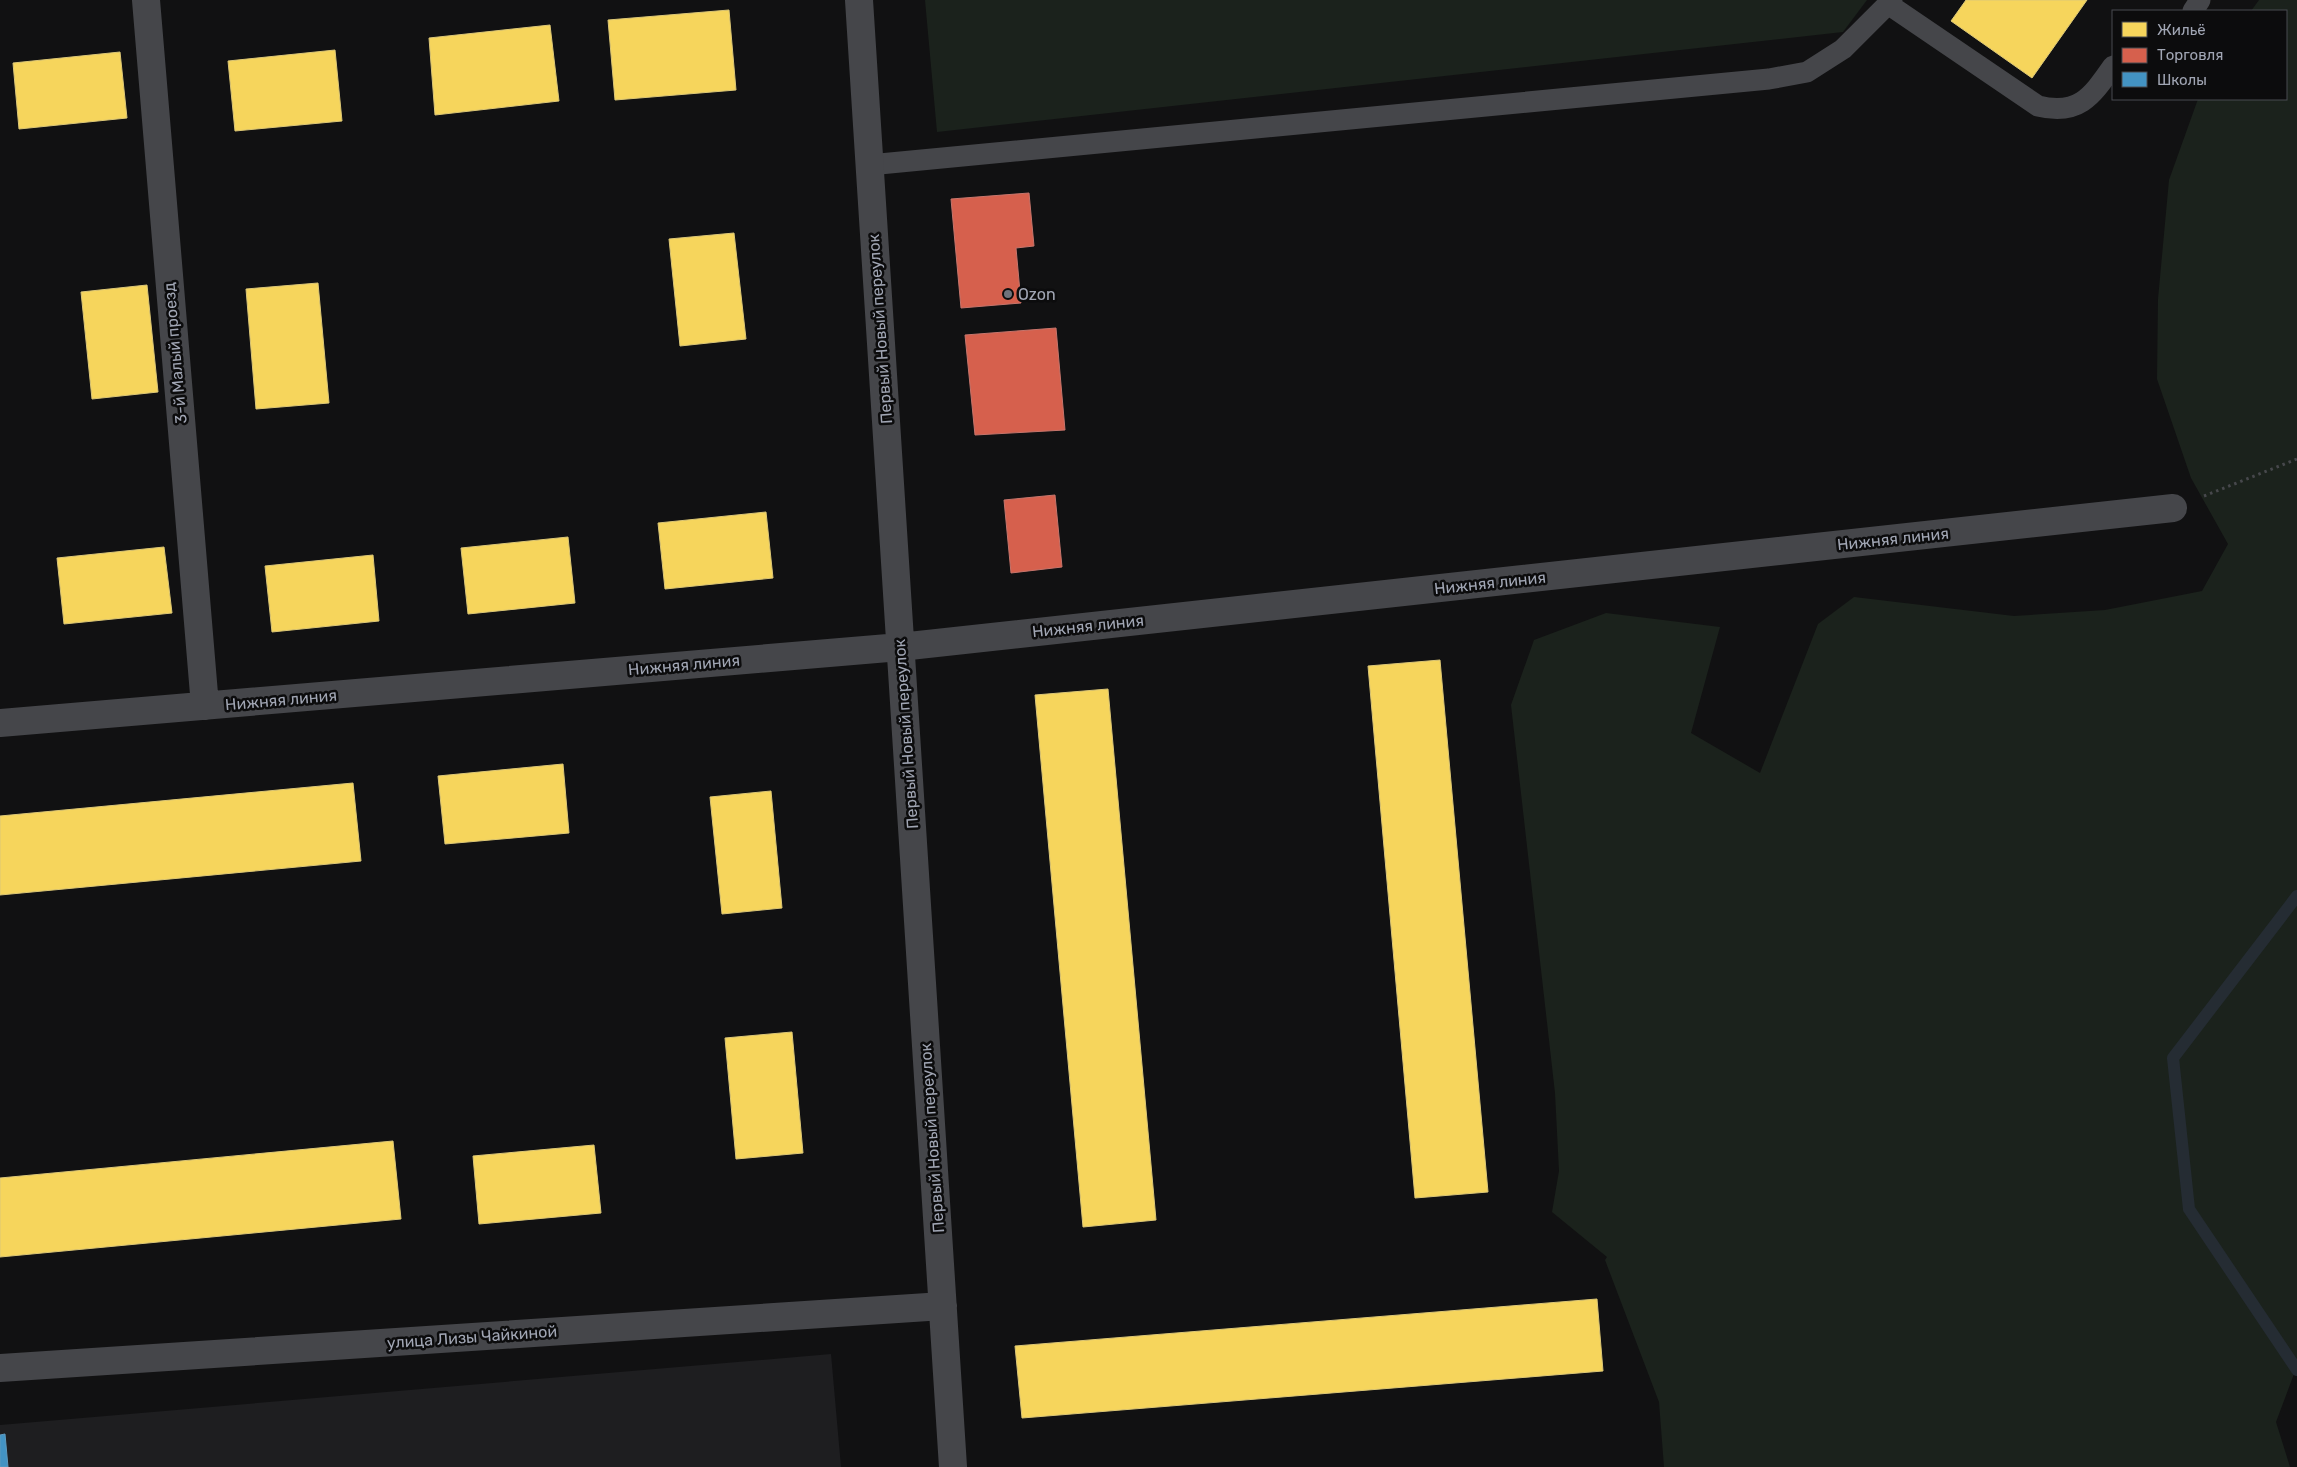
<svg xmlns="http://www.w3.org/2000/svg" width="2297" height="1467" font-family="Rubik,sans-serif">
	<rect width="100%" height="100%" fill="#111112"/>
	<!-- built -->
	<path fill="#1e1e20" d="M831,1354L841,1467H0V1425Z"/>
	<!-- green -->
	<path fill="#1b221c" d="M925,0H1867L1843,32L937,132Z
		M2259,0H2297V1366L2276,1422L2290,1467H1664L1659,1402L1605,1260L1607,1257L1552,1212L1559,1171L1555,1093L1511,705L1534,640L1606,613L1720,627L1691,733L1760,773L1818,624L1854,597L2014,616L2105,610L2202,591L2228,544L2191,478L2157,379L2158,299L2169,180L2198,99H2286V11H2251Z"/>
	<!-- homes -->
	<path fill="#f6d55c" stroke="#dcc776" d="M1966,0H2087L2032,78L1951,21Z
		M729,10L736,90L615,100L608,20Z
		M550,25L559,101L435,115L429,38Z
		M335,50L342,121L235,131L228,61Z
		M120,52L127,118L19,129L13,63Z
		M734,233L746,339L680,346L669,239Z
		M318,283L329,403L256,409L246,289Z
		M147,285L158,392L92,399L81,292Z
		M766,512L773,578L665,589L658,523Z
		M568,537L575,603L468,614L461,548Z
		M164,547L172,613L64,624L57,558Z
		M373,555L379,621L272,632L265,566Z
		M1440,660L1488,1192L1415,1198L1368,666Z
		M1108,689L1156,1220L1083,1227L1035,695Z
		M563,764L569,833L445,844L438,776Z
		M353,783L361,861L0,895V816Z
		M771,791L782,908L722,914L710,797Z
		M792,1032L803,1153L736,1159L725,1038Z
		M393,1141L401,1219L0,1257V1178Z
		M594,1145L601,1213L479,1224L473,1156Z
		M1597,1299L1603,1371L1022,1418L1015,1346Z"/>
	<!-- shops -->
	<path fill="#d6604d" stroke="#c6756c" d="M1029,193L1034,246L1016,248L1021,303L961,308L951,199Z
		M1056,328L1065,430L975,435L965,335Z
		M1055,495L1062,567L1011,573L1004,500Z"/>
	<!-- schools -->
	<path fill="#4393c3" stroke="#5f99be" d="M5,1434L8,1467H0V1435Z"/>
	<g fill="none" stroke-linecap="round" stroke-linejoin="round">
		<!-- stream -->
		<path stroke="#252c33" stroke-width="12" d="M2297,896L2173,1058L2189,1209L2297,1370"/>
		<!-- path -->
		<path stroke="#47484c" stroke-width="3" stroke-dasharray="2.5 4" stroke-linecap="butt" d="M2204,496L2297,459"/>
		<!-- service -->
		<path stroke="#45464a" stroke-width="21" d="M1888,4L2038,106C2079,116 2092,96 2113,66
			M2193,11L2200,0
			M869,165L1769,79L1807,72L1843,49L1892,0"/>
		<!-- minor -->
		<path stroke="#45464a" stroke-width="28" d="M146,0L205,706
			M859,0L953,1467
			M0,723L900,647L2173,508
			M0,1368L943,1306"/>
	</g>
	<!-- markers -->
	<circle fill="#6f727b" stroke="#0c0c0d" stroke-width="2" cx="1008" cy="294" r="5"/>
	<g text-anchor="middle" dominant-baseline="central" stroke-width="5" stroke-linejoin="round" paint-order="stroke">
		<!-- poi labels -->
		<g font-size="16" fill="#a1a6b4" stroke="#0c0c0d" text-anchor="start">
			<text x="1018" y="294">Ozon</text>
		</g>
		<!-- street labels -->
		<g font-size="16" fill="#a1a6b4" stroke="#0c0c0d">
			<text transform="translate(880 329) rotate(-94)">Первый Новый переулок</text>
			<text transform="translate(175 353) rotate(-95)">3-й Малый проезд</text>
			<text transform="translate(1893 539) rotate(-6)">Нижняя линия</text>
			<text transform="translate(1490 583) rotate(-6)">Нижняя линия</text>
			<text transform="translate(1088 626) rotate(-6)">Нижняя линия</text>
			<text transform="translate(684 665) rotate(-5)">Нижняя линия</text>
			<text transform="translate(281 700) rotate(-5)">Нижняя линия</text>
			<text transform="translate(906 734) rotate(-94)">Первый Новый переулок</text>
			<text transform="translate(932 1138) rotate(-94)">Первый Новый переулок</text>
			<text transform="translate(472 1337) rotate(-4)">улица Лизы Чайкиной</text>
		</g>
	</g>
	<!-- legend -->
	<rect x="2112" y="10" width="175" height="90" fill="#0c0c0d" stroke="#484a50"/>
	<rect x="2122" y="22" width="25" height="15" fill="#f6d55c" stroke="#484a50"/>
	<text x="2157" y="35" font-size="15" fill="#a1a6b4">Жильё</text>
	<rect x="2122" y="48" width="25" height="15" fill="#d6604d" stroke="#484a50"/>
	<text x="2157" y="60" font-size="15" fill="#a1a6b4">Торговля</text>
	<rect x="2122" y="72" width="25" height="15" fill="#4393c3" stroke="#484a50"/>
	<text x="2157" y="85" font-size="15" fill="#a1a6b4">Школы</text>
</svg>
